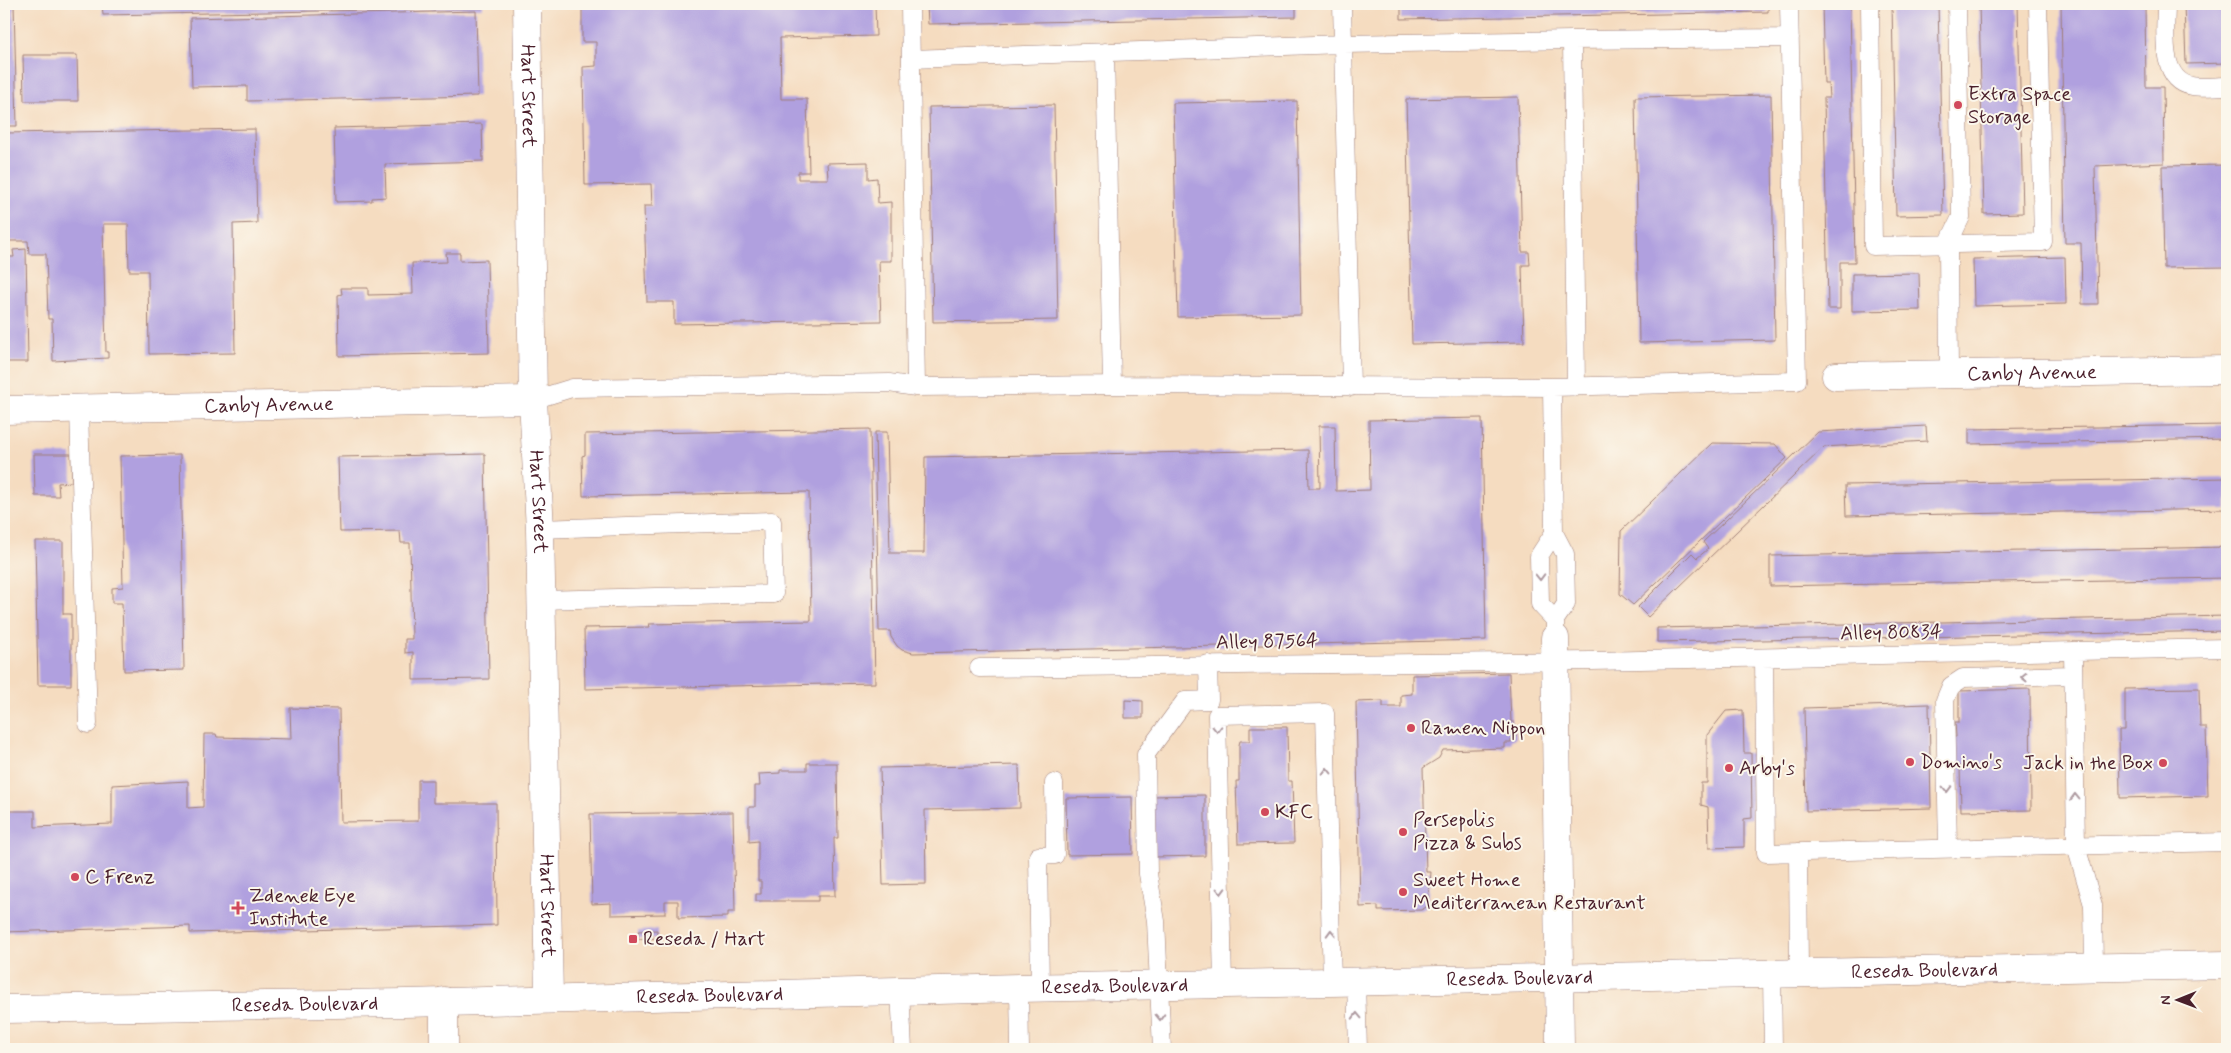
<svg xmlns="http://www.w3.org/2000/svg" width="2231" height="1053" font-family="Mynerve,sans-serif">
	<rect width="100%" height="100%" fill="#fbf7ec"/>
	<filter id="ink" filterUnits="userSpaceOnUse"><feTurbulence type="fractalNoise" baseFrequency=".02" numOctaves="2"/><feDisplacementMap in="SourceGraphic" scale="10" xChannelSelector="R" yChannelSelector="G"/><feConvolveMatrix kernelMatrix="1 2 1 2 8 2 1 2 1" color-interpolation-filters="sRGB"/></filter>
	<filter id="wash" filterUnits="userSpaceOnUse"><feTurbulence type="fractalNoise" baseFrequency=".0096" numOctaves="4" result="noise"/><feDisplacementMap in="SourceGraphic" scale="20" xChannelSelector="R" yChannelSelector="G"/><feGaussianBlur stdDeviation="1.12" result="paint"/><feColorMatrix in="noise" values="0 0 0 0 0 0 0 0 0 0 0 0 0 0 0 0 0 1.4 0 .05"/><feComposite in="paint" operator="in"/></filter>
	<g filter="url(#wash)">
		<rect width="100%" height="100%" fill="#f5dcc0"/>
		<g id="blocks">
			<!-- building -->
			<path fill="#b0a0df" d="M4,4H14L17,126H4Z
				M102,4H483V8L103,15Z
				M582,4H875L876,36L780,38L781,99H807L809,172H798V179H828L827,163L868,162V179L877,178L878,203L891,202V261H879L881,321L674,324V302H647L644,206H652L651,184L585,185L583,67L596,66V42H582Z
				M927,4H1296V17L928,24Z
				M1401,4H1768V12L1401,19Z
				M1822,4H1850L1855,262H1840V309H1828L1824,98H1829L1828,83H1824Z
				M1892,4H1938L1943,215L1896,216Z
				M1979,4H2018L2023,213L1984,214Z
				M2061,4H2145L2146,87H2163L2164,163L2095,166L2098,304H2082L2081,243H2065Z
				M2184,4H2227V63L2186,64Z
				M476,11L478,96L247,101V86L192,87L190,18Z
				M23,55H77L78,101H24Z
				M1771,95L1775,340L1639,343L1635,97Z
				M1518,97L1522,252H1529L1530,265H1522L1524,342L1412,344L1406,99Z
				M1297,101L1301,315L1178,317L1173,103Z
				M1054,105L1058,320L933,322L929,107Z
				M482,124L483,161L385,164L386,197L372,198V201L336,202L334,128Z
				M255,129L257,223L233,224L235,353L149,354L148,271H129L128,224H103L106,352H108V358L53,361L52,319H48L46,254H29L28,241H4V133Z
				M2227,165V267L2164,268L2162,166Z
				M26,249L28,362H4V257H14L13,250Z
				M446,253H460V261L487,260L489,353L339,356L338,295L342,294L341,288H368V295L413,294L412,263L447,262Z
				M2065,257L2066,304L1974,306L1973,259Z
				M1919,273L1920,310L1852,311V274Z
				M1482,418L1486,640L913,653L902,650L897,646L891,637L890,631H879L875,432H887L890,553H924L925,457L1308,450L1309,488H1320L1319,426H1335L1336,491L1370,490L1369,420Z
				M2227,425V439L1969,444V429Z
				M1926,426L1927,441L1824,447L1648,617L1638,607L1692,553L1697,558L1708,549L1703,542L1818,432Z
				M870,429L875,683L585,689L584,628L650,627L649,624L811,621L809,492L583,496L582,456L585,455V434Z
				M1712,443L1775,444L1787,458L1633,605L1620,594L1621,531Z
				M34,454H71L72,482L58,483L59,496H35Z
				M485,454L489,679L413,680V652L405,653V639H412L410,543H401L400,531L340,532L338,457Z
				M180,455L184,670L124,671L122,603H112V588L123,587L120,456Z
				M2227,478V509L1846,516L1845,485Z
				M35,541H63V614H71V685H38Z
				M2227,547V578L1770,586V556Z
				M2227,616V631L1657,642V628Z
				M1509,673L1511,722H1514L1515,727L1516,738L1511,740V743H1505V748L1443,750L1439,758L1423,768L1426,872H1431L1428,906L1421,910L1378,911V906L1360,907L1356,702L1383,701V707H1401V695L1412,694V675Z
				M2199,688L2200,727H2206L2208,796L2120,798L2119,730H2125V689Z
				M2030,689L2031,810L1961,811L1960,766H1953V737H1956L1955,722H1959V691Z
				M1125,700L1143,701V718H1125Z
				M1929,704L1931,808L1806,811L1804,708Z
				M290,708L339,709L341,822L418,821V780H433V803H496L497,925L190,933V926L4,932V811H35V827L112,824V785L188,781V808L203,807L204,734H216L217,737L291,739Z
				M1743,710L1744,753H1751L1752,818L1744,819V847L1709,848L1708,807L1701,805V783H1707V735L1726,711Z
				M1250,727H1287L1288,781H1292L1294,843L1238,844L1236,781H1239V745L1240,741H1250Z
				M807,763H837L838,838H834L835,896H818V901H756V894H761V881H758V841L749,842V807H755V786H760L759,774L780,773V770H807Z
				M1019,765L1020,808L925,810L926,884L883,885L880,768Z
				M1205,795V856L1152,857L1151,796Z
				M1132,797L1133,854L1067,855L1066,798Z
				M733,812L735,912H728V917L678,918V901H665V914L611,915V903L592,904L590,814Z
				M657,930V938L638,939V931Z"/>
		</g>
	</g>
	<g filter="url(#ink)">
		<use href="#blocks" fill-opacity="0" stroke="#a07e76" stroke-width="1"/>
		<g fill="none" stroke-linecap="round" stroke-linejoin="round">
			<!-- lane casing -->
			<g stroke="#a07e76" stroke-width="19">
				<path id="lane" d="M910,4L916,387
					M1870,4L1873,246L2043,242L2038,4
					M2166,4C2166,29 2158,80 2192,86C2203,88 2216,86 2227,86
					M1572,40L1790,38
					M1105,52L1112,385
					M911,59L1343,44L1342,4
					M1949,374L1948,244L1961,217L1957,4
					M1351,387L1343,44L1572,40L1576,387
					M1552,387L1554,533L1565,554L1566,604L1555,620V638
					M533,400L572,388L889,383L916,387L1112,385L1552,387L1797,381L1789,4
					M79,409L88,724
					M540,529L772,521L774,594L541,600
					M1554,533L1539,556L1540,604L1555,620
					M2073,651L2076,846L2093,905L2094,967
					M1764,658L1766,853L2227,842
					M979,668L1592,661L2227,648
					M1948,848L1945,700L1951,686L1963,678L2073,675
					M1798,852L1799,973
					M1772,973L1773,1049
					M1356,982L1358,1049
					M1223,984L1217,715L1325,713L1332,982
					M1019,988L1020,1049
					M1040,988L1038,856L1055,855L1054,783
					M900,991L903,1049
					M1162,1049L1156,921L1148,874L1146,754L1185,701L1209,700L1208,664"/>
			</g>
			<!-- street casing -->
			<g stroke="#a07e76" stroke-width="29">
				<g id="street">
					<path id="s1" d="M1836,376L2227,370"/>
					<path id="s2" d="M4,410L533,400"/>
					<path d="M1555,638L1560,1049"/>
				</g>
			</g>
			<!-- secondary casing -->
			<g stroke="#a07e76" stroke-width="29">
				<g id="secondary">
					<path id="s3" d="M527,4L533,400L540,529L549,998"/>
					<path d="M444,1001V1049"/>
				</g>
			</g>
			<!-- primary casing -->
			<g stroke="#a07e76" stroke-width="29">
				<g id="primary">
					<path id="s4" d="M4,1009L405,1003L1019,988L2227,965"/>
				</g>
			</g>
			<!-- lane -->
			<use href="#lane" stroke="#fff" stroke-width="18"/>
			<!-- street -->
			<use href="#street" stroke="#fff" stroke-width="28"/>
			<!-- secondary -->
			<use href="#secondary" stroke="#fff" stroke-width="28"/>
			<!-- primary -->
			<use href="#primary" stroke="#fff" stroke-width="28"/>
		</g>
		<!-- one-way arrows -->
		<defs><path id="oneway-chevron" d="M-2-3.5L2.5 0L-2 3.5" fill="none" stroke-width="1.6" stroke-linecap="round" stroke-linejoin="round" transform="scale(1.25)"/></defs>
		<g stroke="#ae9aa0">
			<use href="#oneway-chevron" transform="translate(1540 577) rotate(89)"/>
			<use href="#oneway-chevron" transform="translate(2024 677) rotate(179)"/>
			<use href="#oneway-chevron" transform="translate(1217 729) rotate(89)"/>
			<use href="#oneway-chevron" transform="translate(1327 771) rotate(-91)"/>
			<use href="#oneway-chevron" transform="translate(1947 789) rotate(89)"/>
			<use href="#oneway-chevron" transform="translate(2075 797) rotate(-91)"/>
			<use href="#oneway-chevron" transform="translate(1221 891) rotate(89)"/>
			<use href="#oneway-chevron" transform="translate(1331 933) rotate(-92)"/>
			<use href="#oneway-chevron" transform="translate(1357 1016) rotate(-92)"/>
			<use href="#oneway-chevron" transform="translate(1160 1017) rotate(88)"/>
		</g>
	</g>
	<!-- markers -->
	<g fill="#d1495b" stroke="#fbf7ec" stroke-width="2">
		<circle cx="1958" cy="105" r="5"/>
		<circle cx="1411" cy="728" r="5"/>
		<circle cx="1910" cy="762" r="5"/>
		<circle cx="2163" cy="763" r="5"/>
		<circle cx="1729" cy="768" r="5"/>
		<circle cx="1265" cy="812" r="5"/>
		<circle cx="1403" cy="832" r="5"/>
		<circle cx="75" cy="877" r="5"/>
		<circle cx="1403" cy="892" r="5"/>
		<path d="M235.5 900.5h5v5h5v5h-5v5h-5v-5h-5v-5h5z"/>
		<rect x="628" y="934" width="10" height="10" rx="2.5"/>
	</g>
	<g text-anchor="middle" dominant-baseline="central" stroke-width="4" stroke-linejoin="round" paint-order="stroke">
		<!-- poi labels -->
		<g font-size="20" fill="#4a1f2b" stroke="#fbf7ec" text-anchor="start">
			<text x="1968" y="94">Extra Space<tspan x="1968" dy="23">Storage</tspan></text>
			<text x="1421" y="728">Ramen Nippon</text>
			<text x="1920" y="762">Domino's</text>
			<text x="2153" y="763" text-anchor="end">Jack in the Box</text>
			<text x="1739" y="768">Arby's</text>
			<text x="1275" y="812">KFC</text>
			<text x="1413" y="820">Persepolis<tspan x="1413" dy="23">Pizza &amp; Subs</tspan></text>
			<text x="85" y="877">C Frenz</text>
			<text x="1413" y="880">Sweet Home<tspan x="1413" dy="23">Mediterranean Restaurant</tspan></text>
			<text x="249" y="896">Zdenek Eye<tspan x="249" dy="23">Institute</tspan></text>
			<text x="643" y="939">Reseda / Hart</text>
		</g>
		<!-- street labels -->
		<g font-size="20" fill="#4a1f2b" stroke="#fbf7ec">
			<text stroke="none"><textPath href="#s3" startOffset="92">Hart Street</textPath></text>
			<text stroke="none"><textPath href="#s1" startOffset="196">Canby Avenue</textPath></text>
			<text stroke="none"><textPath href="#s2" startOffset="265">Canby Avenue</textPath></text>
			<text stroke="none"><textPath href="#s3" startOffset="498">Hart Street</textPath></text>
			<text transform="translate(1891 633) rotate(-1)">Alley 80834</text>
			<text transform="translate(1267 642) rotate(-1)">Alley 87564</text>
			<text stroke="none"><textPath href="#s3" startOffset="902">Hart Street</textPath></text>
			<text stroke="none"><textPath href="#s4" startOffset="1921">Reseda Boulevard</textPath></text>
			<text stroke="none"><textPath href="#s4" startOffset="1516">Reseda Boulevard</textPath></text>
			<text stroke="none"><textPath href="#s4" startOffset="1111">Reseda Boulevard</textPath></text>
			<text stroke="none"><textPath href="#s4" startOffset="706">Reseda Boulevard</textPath></text>
			<text stroke="none"><textPath href="#s4" startOffset="301">Reseda Boulevard</textPath></text>
		</g>
	</g>
	<!-- margin -->
	<rect width="2231" height="1053" fill="none" stroke="#fbf7ec" stroke-width="20"/>
	<!-- north arrow -->
	<g transform="translate(2178 1000) rotate(269)" stroke="#fbf7ec" stroke-width="4" paint-order="stroke">
	<path d="M0-4L9 19L0 12L-9 19Z" fill="#4a1f2b"/>
	<text y="-8" font-size="14" font-weight="bold" text-anchor="middle" fill="#4a1f2b">N</text>
	</g>
</svg>
